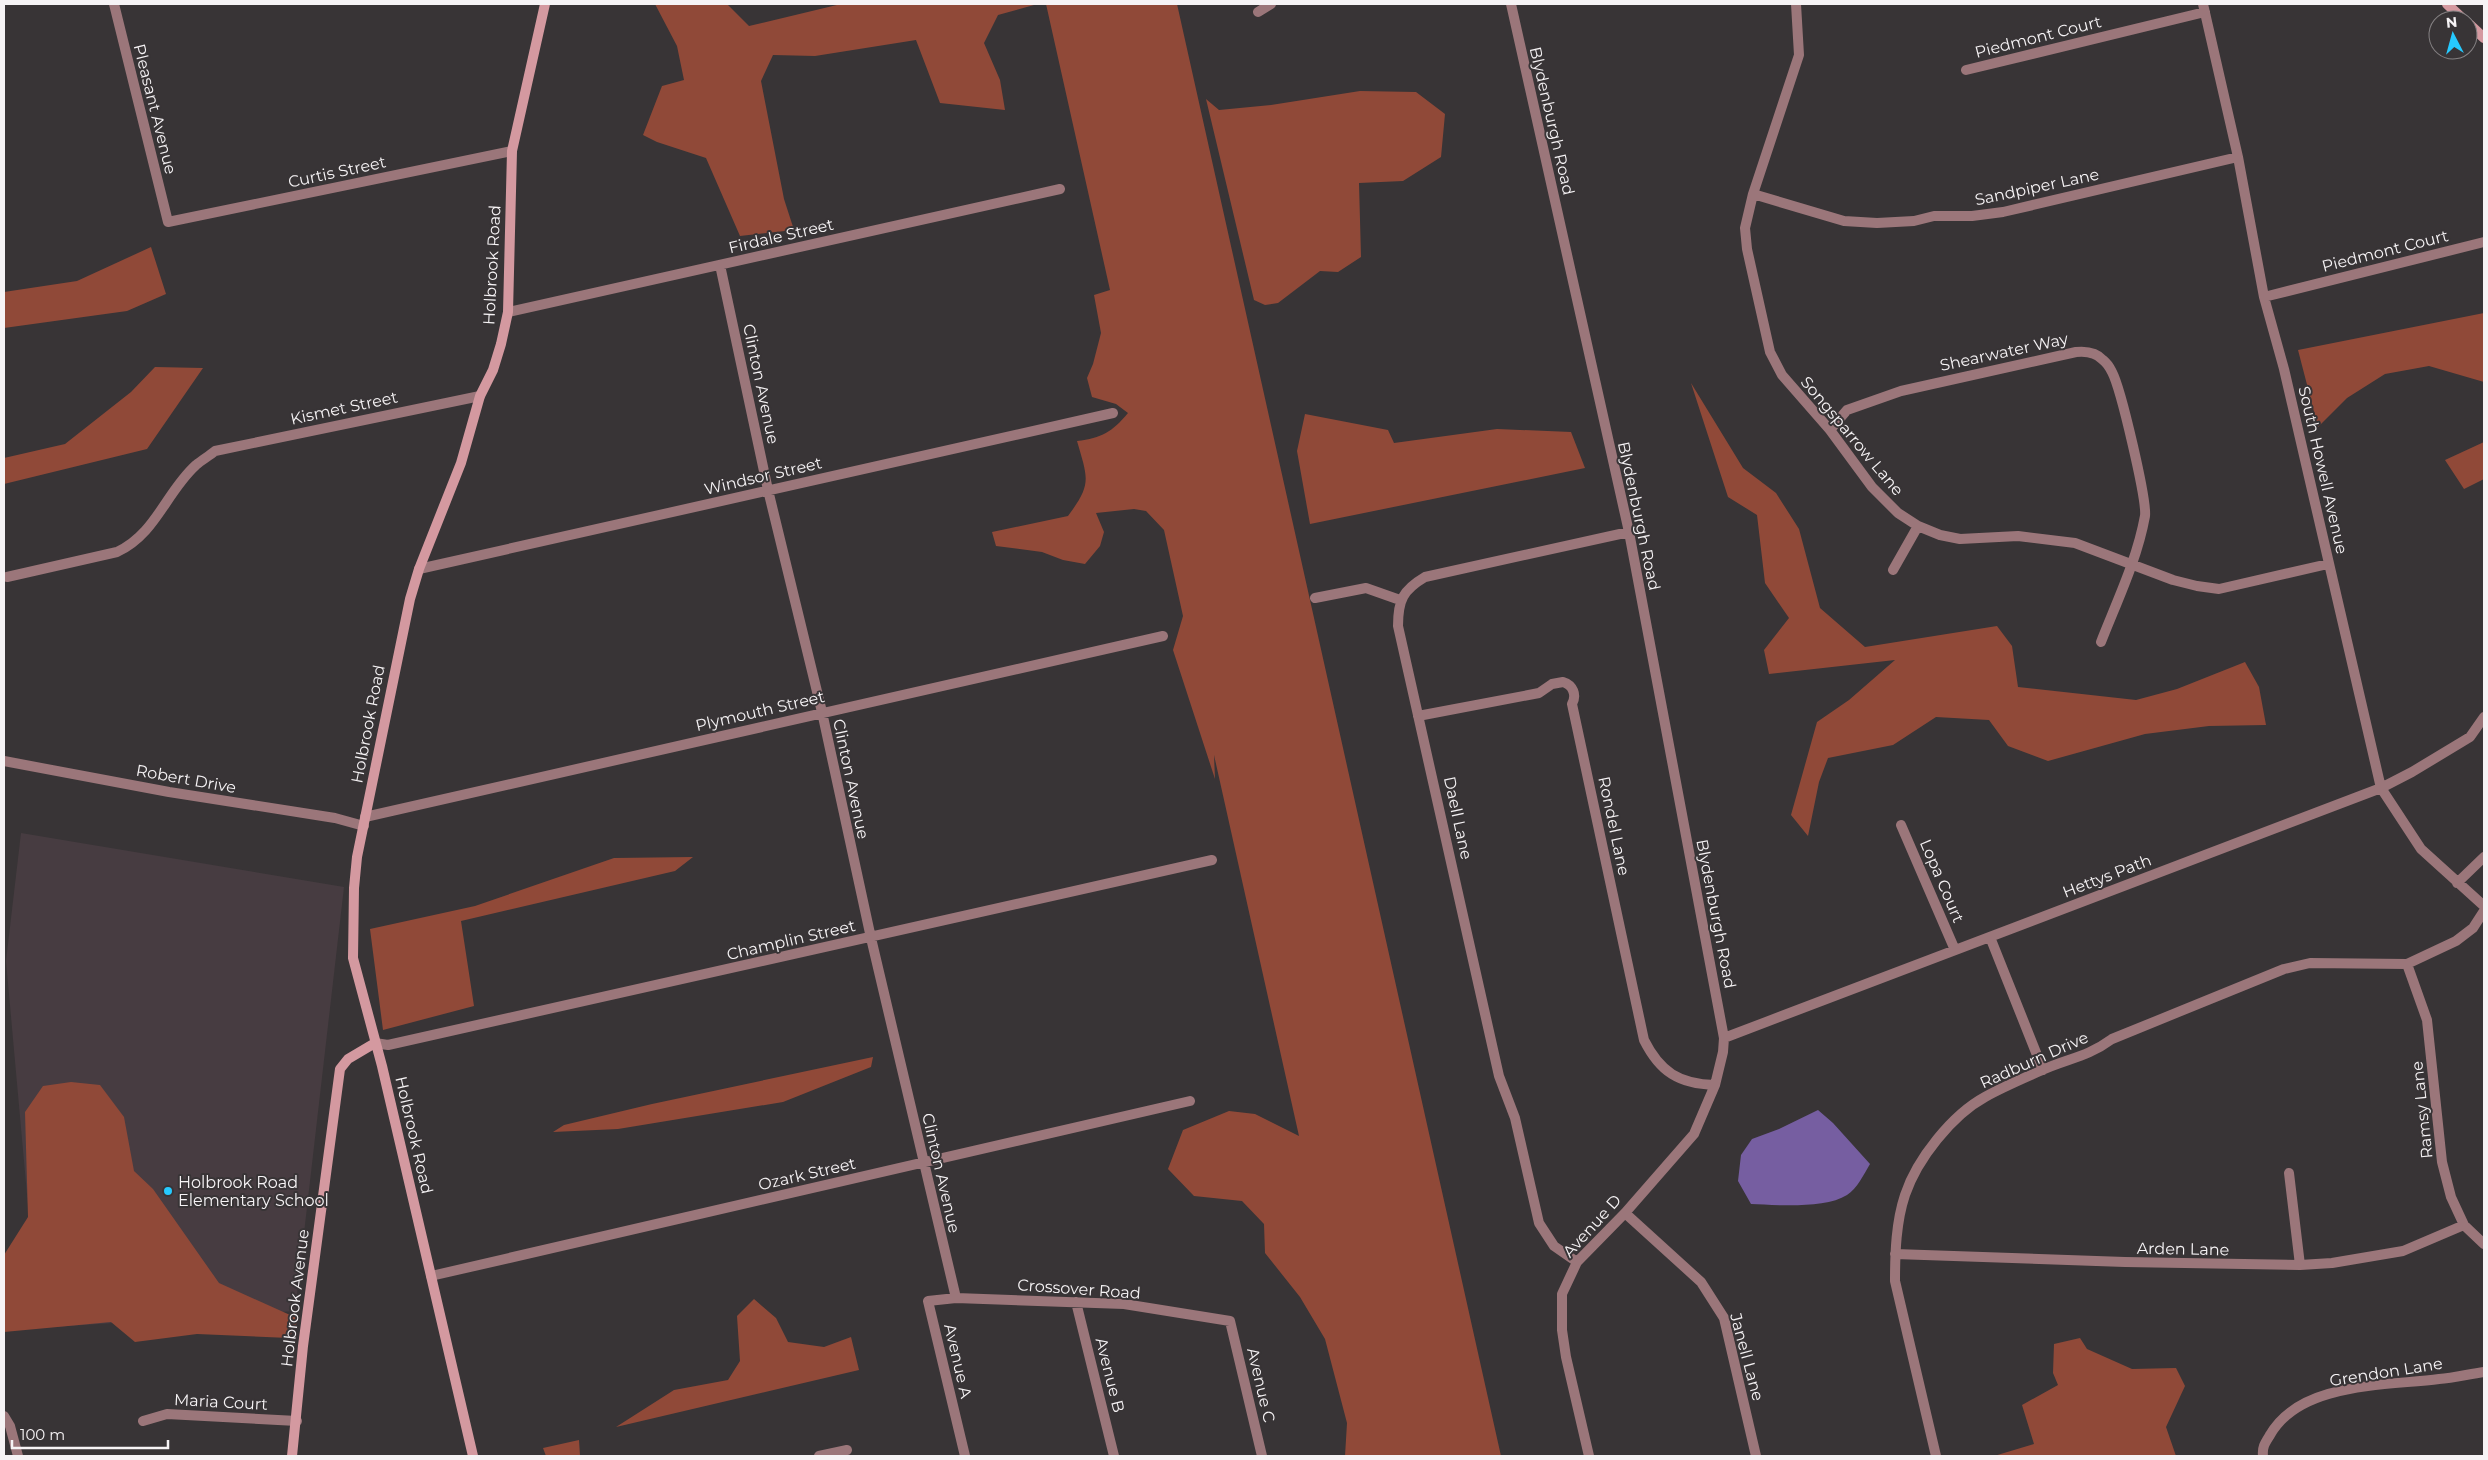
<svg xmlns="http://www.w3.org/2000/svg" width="2488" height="1460" font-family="Montserrat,sans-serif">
	<rect width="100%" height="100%" fill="#383436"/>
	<!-- built -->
	<path fill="#473c41" d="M21,833L344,887L295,1311L39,1328L6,961Z"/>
	<!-- green -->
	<path fill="#904938" d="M655,4H727L749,26L841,4L1034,5L998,15L984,43L1000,80L1005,110L940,103L916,40L815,56L773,55L761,81L784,199L794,230L740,236L706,158L657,142L643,135L662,86L684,80L677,46Z
		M1046,4H1177L1501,1456H1345L1347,1423L1325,1339L1300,1297L1265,1253L1264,1224L1242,1201L1194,1196L1168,1169L1183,1130L1229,1111L1255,1114L1299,1136L1214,755L1215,779L1173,650L1183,616L1164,530L1146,511L1134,509L1096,513L1104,532L1100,546L1085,564L1063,560L1042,552L996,546L992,532L1068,516C1092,484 1088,479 1077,441C1102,438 1112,432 1128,413L1116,404L1092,397L1087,378L1093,364L1101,333L1094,295L1110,290Z
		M1360,91L1416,92L1445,114L1441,157L1403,181L1359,183L1361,257L1338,272L1320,271L1278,303L1265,305L1254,300L1206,99L1219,110L1271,105Z
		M151,247L166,294L127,311L4,328V292L77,281Z
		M2484,313V382L2429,366L2385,374L2347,398L2318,427L2298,350Z
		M155,367L203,368L147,449L4,484V458L65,444L131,392Z
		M1691,383L1743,468L1776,493L1799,529L1820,608L1865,647L1997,626L2012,646L2018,687L2136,700L2177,689L2245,662L2259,687L2266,725L2209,726L2145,734L2048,761L2008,746L1989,720L1936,717L1893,745L1828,758L1819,782L1808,836L1791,815L1817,722L1849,700L1895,660L1769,674L1764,650L1789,618L1765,583L1757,515L1728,497Z
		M1305,414L1388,430L1394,443L1497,429L1571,432L1585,468L1310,524L1297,451Z
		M2484,442V479L2464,489L2445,460Z
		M693,857L675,871L461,921L474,1006L383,1030L370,929L475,906L614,858Z
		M873,1057L871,1067L783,1102L618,1129L553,1132L564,1125L652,1104Z
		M71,1082L100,1085L124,1117L134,1171L153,1189L219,1283L299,1319L289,1338L197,1334L135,1342L111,1322L4,1332V1255L28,1217L25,1112L43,1086Z
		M754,1299L776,1318L788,1342L824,1347L851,1337L859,1370L616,1427L674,1390L728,1380L740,1361L737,1316Z
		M2080,1338L2087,1349L2132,1369L2176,1368L2185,1386L2166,1427L2176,1456H1994L2034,1444L2022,1405L2058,1385L2053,1373L2054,1344Z
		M579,1440L580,1456H546L543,1448Z"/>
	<!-- water -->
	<path fill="#765ea1" d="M1818,1110L1833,1123L1870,1164C1864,1174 1857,1189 1847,1195C1825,1209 1776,1205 1751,1204L1738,1181L1741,1155L1752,1139L1779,1129Z"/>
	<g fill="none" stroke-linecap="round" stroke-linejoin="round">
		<!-- street -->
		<path stroke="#9b767a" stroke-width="10" d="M114,4L168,222L512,151
			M1511,4L1629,532L1724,1038L1723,1052L1715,1085L1694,1134L1625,1213L1577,1262L1562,1294V1330L1566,1357L1589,1456
			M1796,4L1799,55L1753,194L1745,228L1747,249L1770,352L1782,375L1830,430L1872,487L1898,513L1918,526L1940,535L1960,539L2018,536L2075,543L2173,580L2197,586L2219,589L2328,564
			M2203,4L2238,157L2264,297L2284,369L2381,788L2421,849L2484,906
			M1258,12L1271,4
			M1966,70L2205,12
			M1753,194L1844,221L1877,223L1914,221L1934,216H1972L2003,212L2238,157
			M720,265L768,490L822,712L871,938L956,1298
			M2264,297L2484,242
			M508,312L1060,189
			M1830,430L1847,410L1901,391L2076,352C2086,351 2096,352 2103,360C2107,363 2110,368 2112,372C2121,389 2147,500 2145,516C2137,560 2117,601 2101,642
			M419,569L1113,413
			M1893,570L1918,526
			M7,577L117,552C156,534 166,492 196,465C202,460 209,456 215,451L480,396
			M1315,598L1366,588L1400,600
			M1418,716L1539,693L1552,684L1563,682C1573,685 1577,695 1572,704L1644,1040C1660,1072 1679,1084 1715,1085
			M4,761L169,792L335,818L364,826
			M365,817L1163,636
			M1901,825L1955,950
			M2457,883L2484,857
			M1990,937L2043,1070
			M2407,964L2427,1020L2442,1162L2451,1197L2464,1225L2484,1244
			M1724,1038L2381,788L2412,772L2470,737L2484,717
			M375,1043L388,1045L1212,860
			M2289,1173L2300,1265
			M1625,1213L1701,1282L1724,1318L1756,1456
			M1895,1254L2125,1262L2300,1265L2332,1263L2403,1251L2464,1225
			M1577,1262L1554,1246L1539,1223L1515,1118L1499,1076L1398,626C1398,600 1403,590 1425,577L1629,532
			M431,1276L1190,1101
			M1076,1302L1114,1456
			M4,1416L10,1426L18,1456
			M143,1421L167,1414L297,1421
			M819,1456L847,1450
			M965,1456L928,1301L956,1298L1124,1304L1230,1321L1262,1456
			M1936,1456L1895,1281C1895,1253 1896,1222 1905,1195C1917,1159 1952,1115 1985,1097C2003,1087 2022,1079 2040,1071C2068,1058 2086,1058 2112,1039L2284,969L2310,963L2407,964L2456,941L2473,928L2484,911
			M2263,1456C2262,1447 2265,1443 2270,1435C2300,1382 2385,1386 2439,1379C2454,1378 2469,1374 2484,1372"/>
		<!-- secondary -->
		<path stroke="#d499a0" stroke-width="10" d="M2447,4L2464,20
			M2468,23L2484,38
			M292,1456L303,1346L340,1069L348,1059L375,1043
			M473,1456L382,1066L353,958L354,888L357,857L410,599L419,569L461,463L480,396L493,370L501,344L508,312L512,151L545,4"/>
	</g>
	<!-- markers -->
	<circle fill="#26c9fe" stroke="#383436" stroke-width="2" cx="168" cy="1191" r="5"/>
	<g text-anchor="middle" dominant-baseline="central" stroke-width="4" stroke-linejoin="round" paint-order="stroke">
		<!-- street labels -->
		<g font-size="16" fill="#f6f3f5" stroke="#383436">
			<text transform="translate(2038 37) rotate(-14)">Piedmont Court</text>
			<text transform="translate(155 109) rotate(76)">Pleasant Avenue</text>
			<text transform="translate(1552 121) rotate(77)">Blydenburgh Road</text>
			<text transform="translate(337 172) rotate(-12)">Curtis Street</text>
			<text transform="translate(2037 187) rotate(-12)">Sandpiper Lane</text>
			<text transform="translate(781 236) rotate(-13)">Firdale Street</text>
			<text transform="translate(2385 251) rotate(-14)">Piedmont Court</text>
			<text transform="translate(492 265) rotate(-87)">Holbrook Road</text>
			<text transform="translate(2004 352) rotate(-12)">Shearwater Way</text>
			<text transform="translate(761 384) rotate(78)">Clinton Avenue</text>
			<text transform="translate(344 408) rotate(-12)">Kismet Street</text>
			<text transform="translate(1852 436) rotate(50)">Songsparrow Lane</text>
			<text transform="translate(2323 470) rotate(77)">South Howell Avenue</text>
			<text transform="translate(763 476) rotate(-13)">Windsor Street</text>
			<text transform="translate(1639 516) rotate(78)">Blydenburgh Road</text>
			<text transform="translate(760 711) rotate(-13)">Plymouth Street</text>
			<text transform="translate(368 724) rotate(-79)">Holbrook Road</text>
			<text transform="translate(186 779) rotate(10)">Robert Drive</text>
			<text transform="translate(851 779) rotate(78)">Clinton Avenue</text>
			<text transform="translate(1458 818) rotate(78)">Daell Lane</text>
			<text transform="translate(1614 826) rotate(78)">Rondel Lane</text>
			<text transform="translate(2107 876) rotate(-21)">Hettys Path</text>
			<text transform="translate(1942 881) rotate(67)">Lopa Court</text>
			<text transform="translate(1716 914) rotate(79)">Blydenburgh Road</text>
			<text transform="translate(791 940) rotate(-13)">Champlin Street</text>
			<text transform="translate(2034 1060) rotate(-24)">Radburn Drive</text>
			<text transform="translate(2422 1110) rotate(-96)">Ramsy Lane</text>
			<text transform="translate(414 1135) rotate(77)">Holbrook Road</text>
			<text transform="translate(941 1173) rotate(77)">Clinton Avenue</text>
			<text transform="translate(807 1174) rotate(-13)">Ozark Street</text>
			<text transform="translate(1592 1226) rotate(-48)">Avenue D</text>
			<text transform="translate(2183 1249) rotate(1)">Arden Lane</text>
			<text transform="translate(1079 1289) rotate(4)">Crossover Road</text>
			<text transform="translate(295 1298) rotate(-83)">Holbrook Avenue</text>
			<text transform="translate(1747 1357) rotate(75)">Janell Lane</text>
			<text transform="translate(958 1361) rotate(77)">Avenue A</text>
			<text transform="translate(2386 1372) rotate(-9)">Grendon Lane</text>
			<text transform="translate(1110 1375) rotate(76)">Avenue B</text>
			<text transform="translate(1261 1385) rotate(77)">Avenue C</text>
			<text transform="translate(221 1402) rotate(3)">Maria Court</text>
		</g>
		<!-- poi labels -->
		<g font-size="16" fill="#f6f3f5" stroke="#383436" text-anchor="start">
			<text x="178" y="1182">Holbrook Road<tspan x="178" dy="18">Elementary School</tspan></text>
		</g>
	</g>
	<!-- border -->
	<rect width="2488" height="1460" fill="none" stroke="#f6f3f5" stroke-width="10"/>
	<!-- north arrow -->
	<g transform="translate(2453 35) rotate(354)"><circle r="24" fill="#383436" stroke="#848082"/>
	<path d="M0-4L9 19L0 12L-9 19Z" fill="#26c9fe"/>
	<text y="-8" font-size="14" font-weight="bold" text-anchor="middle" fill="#f6f3f5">N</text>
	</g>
	<!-- scale -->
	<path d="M12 1440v8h156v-8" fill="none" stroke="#f6f3f5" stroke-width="2.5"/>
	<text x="20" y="1440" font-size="15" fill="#f6f3f5" stroke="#383436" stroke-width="4" paint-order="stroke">100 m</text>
</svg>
